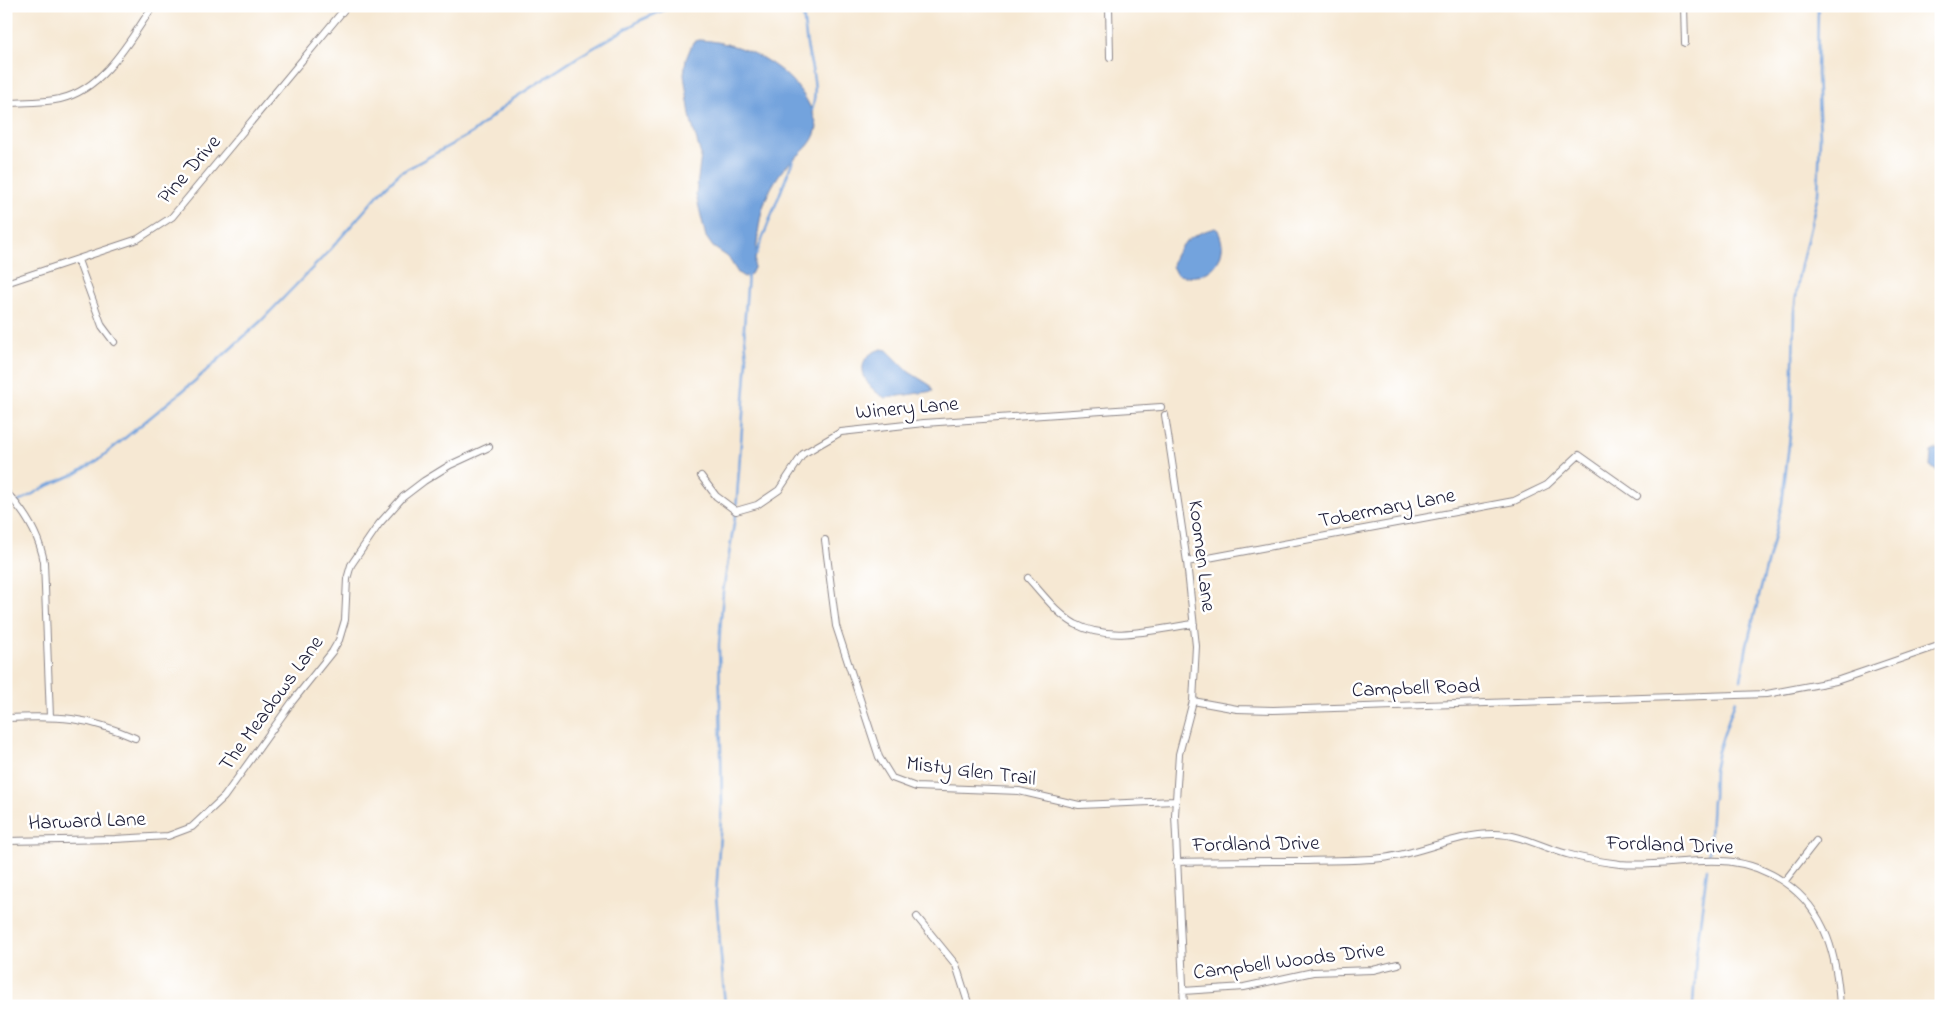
<svg xmlns="http://www.w3.org/2000/svg" width="1947" height="1012" font-family="'Indie Flower',sans-serif">
	<rect width="100%" height="100%" fill="#fff"/>
	<filter id="ink" filterUnits="userSpaceOnUse"><feTurbulence type="fractalNoise" baseFrequency=".02" numOctaves="2"/><feDisplacementMap in="SourceGraphic" scale="10" xChannelSelector="R" yChannelSelector="G"/><feConvolveMatrix kernelMatrix="1 2 1 2 8 2 1 2 1" color-interpolation-filters="sRGB"/></filter>
	<filter id="wash" filterUnits="userSpaceOnUse"><feTurbulence type="fractalNoise" baseFrequency=".0096" numOctaves="4" result="noise"/><feDisplacementMap in="SourceGraphic" scale="20" xChannelSelector="R" yChannelSelector="G"/><feGaussianBlur stdDeviation="1.12" result="paint"/><feColorMatrix in="noise" values="0 0 0 0 0 0 0 0 0 0 0 0 0 0 0 0 0 1.4 0 .05"/><feComposite in="paint" operator="in"/></filter>
	<g filter="url(#wash)">
		<rect width="100%" height="100%" fill="#f6e8d3"/>
		<!-- water -->
		<path fill="#73a3dd" stroke="#4a628c" d="M699,40C749,42 806,74 817,127C813,150 791,157 779,175C756,209 760,229 754,268L751,274L744,277L738,273L728,257L713,247L706,237L696,195L701,155L691,121L684,75L686,59L693,42Z
			M1215,228L1218,230C1220,236 1223,243 1222,249C1219,273 1195,281 1176,274L1172,266C1176,244 1195,233 1215,228Z
			M882,349L887,350L909,372L930,385L933,391L886,398C863,388 850,357 882,349Z
			M1936,449H1941V472L1930,467L1931,452Z"/>
		<g fill="none" stroke-linecap="round" stroke-linejoin="round">
			<!-- stream -->
			<path stroke="#73a3dd" stroke-width="2.5" d="M802,6C804,19 805,32 807,45C811,68 819,87 812,110
				M756,255L793,160
				M6,509L45,487L77,473L98,460L196,380L261,321L330,250L385,187L400,173L472,133L513,99L578,57L641,20L673,6
				M1741,680L1747,645L1782,503L1792,419L1794,312L1799,274L1818,194L1820,137L1817,73L1818,6
				M1713,798L1714,770L1718,751L1735,701
				M1709,854L1712,800
				M725,1006L716,895L722,803L719,645L723,592L736,511L747,359L744,328L748,274
				M1693,1006L1696,955L1707,869"/>
		</g>
	</g>
	<g filter="url(#ink)">
		<g fill="none" stroke-linecap="round" stroke-linejoin="round">
			<!-- minor casing -->
			<g stroke="#8c8587" stroke-width="8">
				<path id="minor" d="M1109,6L1110,57
					M1684,6L1685,43
					M6,103C23,102 43,103 60,99C104,89 130,40 153,6
					M78,260L102,326L114,342
					M6,283L138,239L172,217L347,6
					M1165,415L1187,562L1196,646L1193,701L1179,754L1175,815L1184,1006
					M701,476L716,496L736,511L757,505L779,490L803,454L841,432L924,423L1161,407
					M6,492C25,512 39,534 44,562L50,717
					M825,540L836,626L879,757L892,778L916,787L1019,791L1079,805L1175,801
					M1187,562L1514,501L1547,485L1579,455L1637,496
					M1028,578C1042,593 1056,613 1075,624C1110,643 1157,629 1194,624
					M1193,701L1237,709L1273,710L1767,694L1836,681L1941,645
					M6,718C59,716 85,716 135,738
					M6,841L115,839L168,836L192,827L224,797L292,702L332,652L339,640L345,620L347,579L351,565L379,524L403,497L424,481L450,465L489,447
					M1176,862C1218,861 1260,861 1302,861C1329,860 1356,861 1382,858C1420,854 1455,834 1494,834C1521,834 1543,848 1567,854C1584,859 1603,862 1620,864C1679,869 1728,844 1784,882C1827,911 1837,958 1840,1006
					M1784,882L1816,841
					M917,917L956,965L969,1006
					M1183,991L1244,987L1313,972L1373,970L1398,964"/>
			</g>
			<!-- minor -->
			<use href="#minor" stroke="#fff" stroke-width="6"/>
		</g>
	</g>
	<g text-anchor="middle" dominant-baseline="central" stroke-width="5" stroke-linejoin="round" paint-order="stroke">
		<!-- street labels -->
		<g font-size="21" fill="#22223b" stroke="#fff">
			<text transform="translate(190 170) rotate(-49)">Pine Drive</text>
			<text transform="translate(907 409) rotate(-5)">Winery Lane</text>
			<text transform="translate(1387 509) rotate(-11)">Tobermary Lane</text>
			<text transform="translate(1201 556) rotate(83)">Koomen Lane</text>
			<text transform="translate(1416 689) rotate(-2)">Campbell Road</text>
			<text transform="translate(272 704) rotate(-54)">The Meadows Lane</text>
			<text transform="translate(971 772) rotate(7)">Misty Glen Trail</text>
			<text transform="translate(87 822) rotate(-2)">Harward Lane</text>
			<text transform="translate(1256 845) rotate(-1)">Fordland Drive</text>
			<text transform="translate(1670 846) rotate(2)">Fordland Drive</text>
			<text transform="translate(1289 962) rotate(-7)">Campbell Woods Drive</text>
		</g>
	</g>
	<!-- margin -->
	<rect width="1947" height="1012" fill="none" stroke="#fff" stroke-width="25"/>
</svg>
